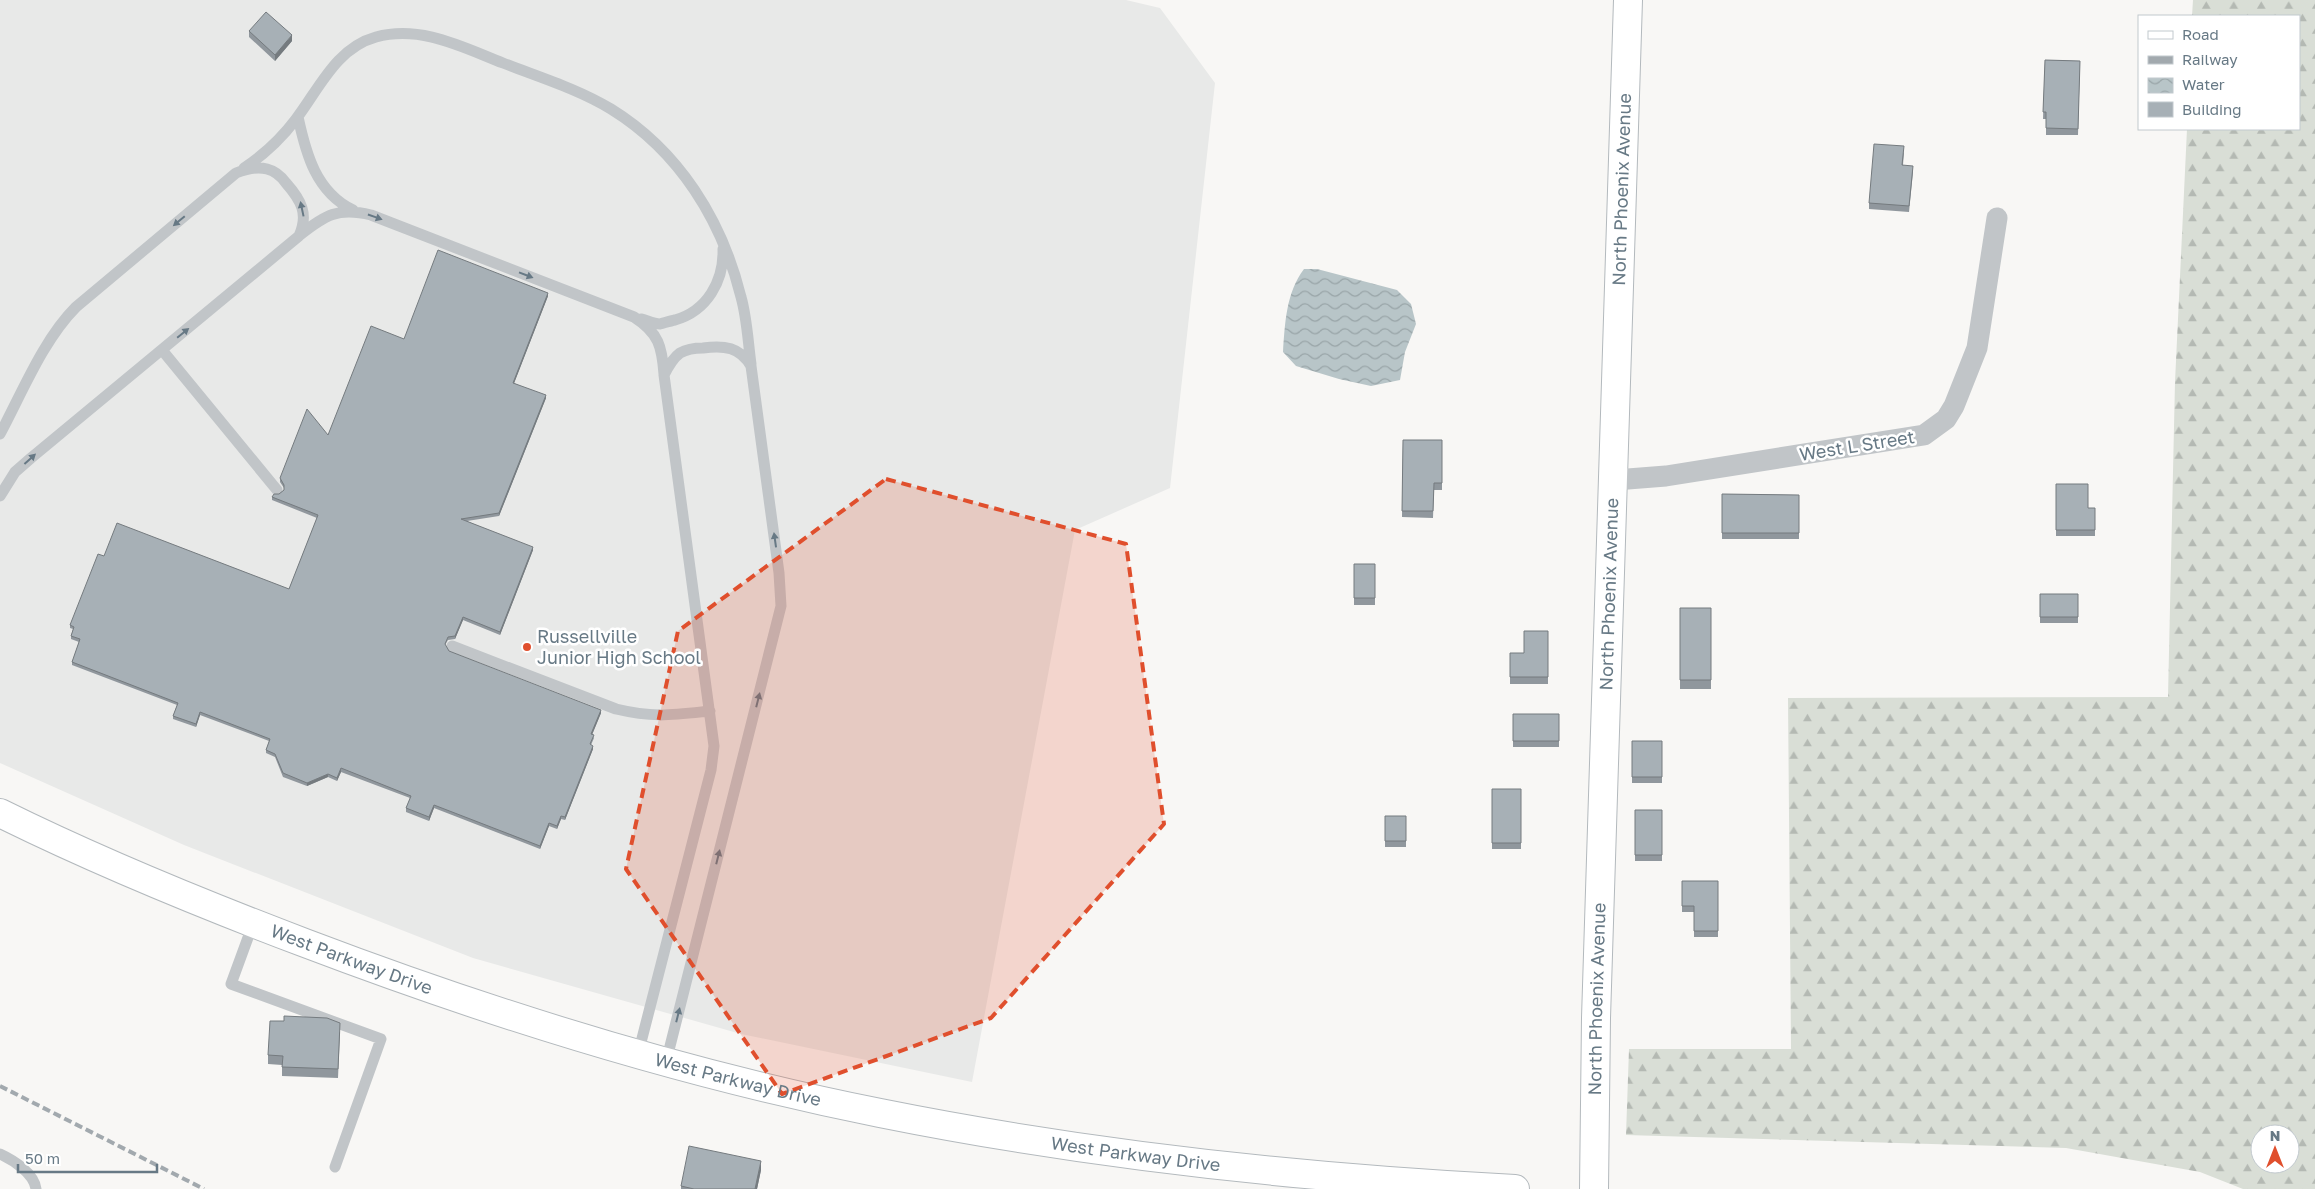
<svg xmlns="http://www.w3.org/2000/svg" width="2315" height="1189" viewBox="0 0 2315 1189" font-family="'Golos Text',sans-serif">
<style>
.built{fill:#e8e9e8}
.forest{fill:url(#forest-firs);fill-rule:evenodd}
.water{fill:url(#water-waves)}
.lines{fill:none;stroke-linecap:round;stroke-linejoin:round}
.secondary-casing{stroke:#b3b9bd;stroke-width:30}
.lane{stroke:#c1c5c8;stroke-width:11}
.street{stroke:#c1c5c8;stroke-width:21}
.secondary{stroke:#fff;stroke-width:28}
.rail{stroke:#a2a9ae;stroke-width:4;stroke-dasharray:8 4;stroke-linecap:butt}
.wall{fill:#90979d}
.shaded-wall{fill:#757b7f}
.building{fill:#a7b0b6;stroke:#757b7f}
.oneway{fill:#677985}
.marked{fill:#e04f2d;fill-opacity:0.2;stroke:#e04f2d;stroke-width:4;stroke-dasharray:10 6;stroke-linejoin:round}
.poi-dot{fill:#e04f2d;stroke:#fff;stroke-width:2}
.labels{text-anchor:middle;stroke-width:5;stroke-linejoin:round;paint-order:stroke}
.street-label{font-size:18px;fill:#677985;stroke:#fff}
.poi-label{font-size:18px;fill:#677985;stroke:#fff;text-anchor:start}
</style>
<defs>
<pattern id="forest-firs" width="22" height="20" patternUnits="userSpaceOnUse" patternTransform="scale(1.25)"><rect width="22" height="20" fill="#d9ded6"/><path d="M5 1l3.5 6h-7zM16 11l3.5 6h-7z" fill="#b4b9b3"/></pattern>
<pattern id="water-waves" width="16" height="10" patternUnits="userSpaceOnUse" patternTransform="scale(1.25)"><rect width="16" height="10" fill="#b8c5c8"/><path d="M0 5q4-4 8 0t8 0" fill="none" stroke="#99a5a8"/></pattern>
</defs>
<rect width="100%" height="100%" fill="#f8f7f5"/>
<path class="built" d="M0,0H1126L1160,8L1215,83L1170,488L1075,530L972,1082L741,1034L473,958L184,845L0,763Z"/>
<path class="forest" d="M2193,0H2315V1189H2243L2200,1172L2066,1148L1626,1135L1629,1049H1791L1788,698L2168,697L2175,382L2187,129H2299V16H2192ZM2260,1134H2290V1164H2260Z"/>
<path class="water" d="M1304,269H1317L1397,290L1411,304L1416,324L1405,352L1400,380L1371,386L1339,379L1296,366L1283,352C1285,323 1286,293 1304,269Z"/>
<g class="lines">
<g class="secondary-casing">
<g id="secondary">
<path id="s1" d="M0,813C99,862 202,904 305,943C492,1014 684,1074 880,1113C1089,1155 1302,1178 1515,1189"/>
<path id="s2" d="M1594,1189L1596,1018L1628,0"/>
</g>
</g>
<path class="lane" d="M298,117C306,154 316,192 353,210
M244,168C265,154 281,139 296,119C319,89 336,48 376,37C421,25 462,47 503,63C539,77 578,89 611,109C679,151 722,220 741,297C747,318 748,342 751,364
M300,235C325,215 338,207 371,215L634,317C659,333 662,347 664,374
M641,319C646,320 654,324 660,324C664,323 670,321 675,320C707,311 724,281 723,249
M162,350L277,490
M0,434C22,393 43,340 76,307L236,173C246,169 256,166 267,169C275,171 281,176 286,183C301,200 309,214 299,236L31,458L15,472L0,496
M452,646L616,709C654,718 672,715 710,711
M253,924L231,984L381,1039L335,1167
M638,1054L711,770L714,746L664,375C668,367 673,358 680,353C687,349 696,348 703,348C724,345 740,347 751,366L779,573L781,606L666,1062
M0,1154C13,1160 34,1173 36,1189"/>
<path class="street" d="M1615,480L1666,476L1924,435L1946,419L1954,406L1977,348L1997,218"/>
<use href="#secondary" class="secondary"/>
<path class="rail" d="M0,1086L204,1189"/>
</g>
<path class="wall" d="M249,31L292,41L275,61L249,37Z
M2045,60L2080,61L2078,135H2046V119H2043Z
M1904,152L1903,165L1913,172L1909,212L1869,209V203Z
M548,296L514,383L546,398L499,516L467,521L533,550L500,635L463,620L455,639L448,640L445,645L449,651L601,713L592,735L594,738L591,745L593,749L565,820L561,819L557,829L549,826L540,849L434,808L429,821L406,812V808L410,798L341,772L337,781L328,777L307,786L283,777L275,757L266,753V750L269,741L200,715L196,727L173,719V716L177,705L72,665V662L79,642L71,639V636L73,629L70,628V625L104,556L289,589L317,518L272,500V497L279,494L284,490V488L280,482V478L328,435L404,339Z
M1403,440H1442V490H1434L1433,518L1402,517Z
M2056,484L2088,508H2095V536H2056Z
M1722,494L1799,495V539H1722Z
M1354,564H1375V605H1354Z
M2040,594H2078V623H2040Z
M1680,608H1711V689H1680Z
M1548,631V684H1510V653H1524Z
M1513,714H1559V747H1513Z
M1632,741H1662V783H1632Z
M1492,789H1521V849H1492Z
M1635,810H1662V861H1635Z
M1385,816H1406V847H1385Z
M1682,881H1718V937H1694V912H1682Z
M340,1032L338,1078L282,1076V1065L268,1064V1055Z
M761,1170L757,1189H681V1186Z"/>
<path class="shaded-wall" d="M292,35V41L275,61V55Z
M548,293V296L513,386V383Z
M546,395V398L499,516V513Z
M533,547V550L500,635V632Z
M463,617V620L455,639V636Z
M601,710V713L591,737V734Z
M200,712V715L196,727V724Z
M593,746V749L565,820V817Z
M341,768V772L337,781V778Z
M328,774V777L307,786V783Z
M434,805V808L429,821V817Z
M561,816V819L557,829V826Z
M549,823V826L540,849V846Z
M761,1161V1170L757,1189H755Z"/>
<path class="building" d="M266,12L292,35L275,55L249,31Z
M2045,60L2080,61L2078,129L2046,128V112H2043Z
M1874,144L1904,146L1902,165L1913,166L1909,206L1869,203Z
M438,250L548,293L513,383L546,395L499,513L461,519L533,547L500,632L463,617L455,636L448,637L445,644L449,651L601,710L591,734L594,735L590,744L593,746L565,817L561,816L557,826L549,823L540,846L434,805L429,817L406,808L411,796L341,768L337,778L328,774L307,783L283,773L275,754L266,750L270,739L200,712L196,724L173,716L178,703L72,662L80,639L71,636L74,627L70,625L98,554L104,556L117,523L289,589L318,515L272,497L274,494H279L284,490V485L280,478L307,409L328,435L371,326L404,339Z
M1403,440H1442V483H1434L1433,511H1402Z
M2056,484H2088V508H2095V530H2056Z
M1722,494L1799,495V533H1722Z
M1354,564H1375V598H1354Z
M2040,594H2078V617H2040Z
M1680,608H1711V680H1680Z
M1524,631H1548V677H1510V653H1524Z
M1513,714H1559V741H1513Z
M1632,741H1662V777H1632Z
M1492,789H1521V843H1492Z
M1635,810H1662V855H1635Z
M1385,816H1406V841H1385Z
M1682,881H1718V931H1694V906H1682Z
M284,1016L327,1018L340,1023L338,1069L282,1067L283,1056L268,1055L270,1021H284Z
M689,1146L761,1161L755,1189H694L681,1186Z"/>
<defs><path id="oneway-solid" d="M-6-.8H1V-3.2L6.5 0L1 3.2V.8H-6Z" transform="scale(1.25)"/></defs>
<g class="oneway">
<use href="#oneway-solid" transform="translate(302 209) rotate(-102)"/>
<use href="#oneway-solid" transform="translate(375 217) rotate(19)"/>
<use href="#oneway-solid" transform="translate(179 221) rotate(140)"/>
<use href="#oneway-solid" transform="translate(526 275) rotate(21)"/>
<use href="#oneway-solid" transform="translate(183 333) rotate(-39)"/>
<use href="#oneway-solid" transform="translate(30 459) rotate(-42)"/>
<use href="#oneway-solid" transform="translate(775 540) rotate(-98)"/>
<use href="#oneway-solid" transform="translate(758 700) rotate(-76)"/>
<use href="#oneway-solid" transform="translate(718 857) rotate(-76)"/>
<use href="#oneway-solid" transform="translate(678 1015) rotate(-76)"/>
</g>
<path class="marked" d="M886,479L1126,544L1164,824L991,1018L782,1094L626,869L678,631Z"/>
<circle class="poi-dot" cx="527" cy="647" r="5"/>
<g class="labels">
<g class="street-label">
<text dy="6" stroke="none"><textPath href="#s2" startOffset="1000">North Phoenix Avenue</textPath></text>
<text transform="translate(1857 446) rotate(-9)" y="6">West L Street</text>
<text dy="6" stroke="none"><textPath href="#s2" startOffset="595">North Phoenix Avenue</textPath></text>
<text dy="6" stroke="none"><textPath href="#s1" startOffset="381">West Parkway Drive</textPath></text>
<text dy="6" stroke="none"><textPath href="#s2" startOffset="190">North Phoenix Avenue</textPath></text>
<text dy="6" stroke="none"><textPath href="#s1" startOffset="786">West Parkway Drive</textPath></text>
<text dy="6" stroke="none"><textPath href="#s1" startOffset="1191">West Parkway Drive</textPath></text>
</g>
<g class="poi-label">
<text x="537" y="643">Russellville<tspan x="537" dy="21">Junior High School</tspan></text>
</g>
</g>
<rect x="2138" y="15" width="162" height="115" fill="#ffffff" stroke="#c2c9ce"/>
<rect x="2148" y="31" width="25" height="8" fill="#ffffff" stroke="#c2c9ce"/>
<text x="2182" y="40" font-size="15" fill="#677985">Road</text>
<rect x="2148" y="56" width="25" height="8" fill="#a2a9ae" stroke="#c2c9ce"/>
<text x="2182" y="65" font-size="15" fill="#677985">Railway</text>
<rect x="2148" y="78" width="25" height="15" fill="url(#water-waves)" stroke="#c2c9ce"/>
<text x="2182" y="90" font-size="15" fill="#677985">Water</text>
<rect x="2148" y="102" width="25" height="15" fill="#a7b0b6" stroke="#c2c9ce"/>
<text x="2182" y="115" font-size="15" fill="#677985">Building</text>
<g transform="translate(2275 1149)"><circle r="24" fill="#ffffff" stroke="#c2c9ce"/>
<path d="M0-4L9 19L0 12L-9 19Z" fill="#e04f2d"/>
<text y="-8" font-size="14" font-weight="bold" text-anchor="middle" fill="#677985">N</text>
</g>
<path d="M18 1164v8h139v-8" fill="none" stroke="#677985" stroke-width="2.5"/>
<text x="25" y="1164" font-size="15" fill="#677985" stroke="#ffffff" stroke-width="4" paint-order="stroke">50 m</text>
</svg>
